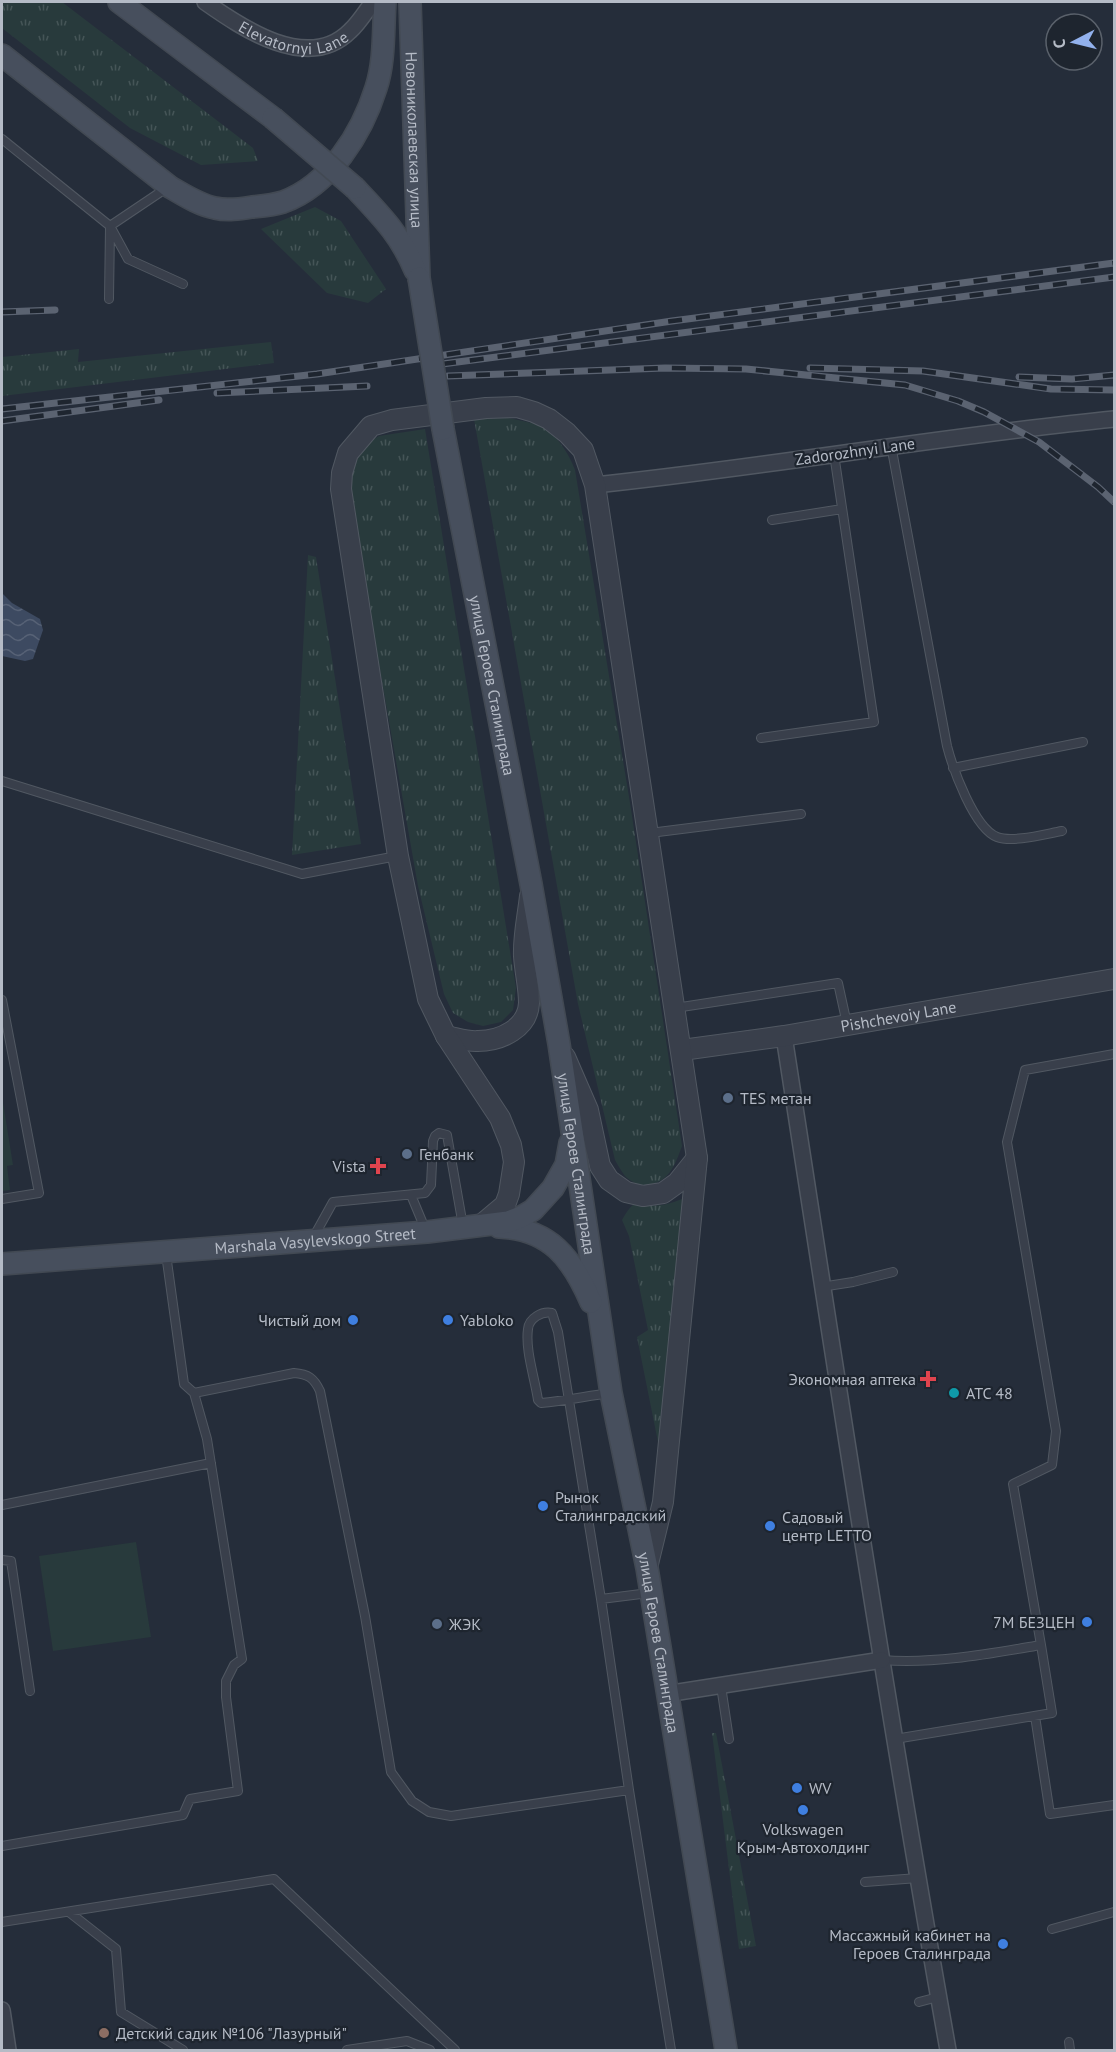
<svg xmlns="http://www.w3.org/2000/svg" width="1116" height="2052" viewBox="0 0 1116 2052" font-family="'PT Sans',sans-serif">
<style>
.grass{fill:url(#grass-tufts)}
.park{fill:#283a3c}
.water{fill:url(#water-waves)}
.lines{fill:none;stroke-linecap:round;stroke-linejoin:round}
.service-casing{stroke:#515862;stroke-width:10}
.minor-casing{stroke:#515862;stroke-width:18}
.tertiary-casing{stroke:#515862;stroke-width:22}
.secondary-casing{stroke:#424953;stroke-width:24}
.service{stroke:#393f4b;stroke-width:8}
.minor{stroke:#393f4b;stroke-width:15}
.tertiary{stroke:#393f4b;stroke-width:20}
.secondary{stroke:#474f5d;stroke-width:21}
.rail-casing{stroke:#5b6371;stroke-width:7}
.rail{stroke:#1e252f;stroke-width:4.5;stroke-dasharray:14;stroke-linecap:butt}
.secondary-bridge-casing{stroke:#424953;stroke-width:24;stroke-linecap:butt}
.secondary-bridge{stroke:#474f5d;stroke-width:21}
.service-dot{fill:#5c6f8a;stroke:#1e252f;stroke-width:2}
.health-dot{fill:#e0444e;stroke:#1e252f;stroke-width:2}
.shop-dot{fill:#3f7fe0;stroke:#1e252f;stroke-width:2}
.culture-dot{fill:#0f9aa8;stroke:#1e252f;stroke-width:2}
.education-dot{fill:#8d6e63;stroke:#1e252f;stroke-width:2}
.labels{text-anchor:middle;stroke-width:4.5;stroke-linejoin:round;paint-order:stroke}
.street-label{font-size:16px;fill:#b5bbc6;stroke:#1e252f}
.poi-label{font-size:16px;fill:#b5bbc6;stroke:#1e252f;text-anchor:start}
</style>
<defs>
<pattern id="grass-tufts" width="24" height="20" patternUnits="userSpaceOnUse" patternTransform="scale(1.5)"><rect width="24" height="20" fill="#283a3c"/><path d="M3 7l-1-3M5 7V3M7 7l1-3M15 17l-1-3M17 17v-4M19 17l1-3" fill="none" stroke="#455557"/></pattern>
<pattern id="water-waves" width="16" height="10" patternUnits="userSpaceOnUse" patternTransform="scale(1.5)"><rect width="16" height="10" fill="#3d4a61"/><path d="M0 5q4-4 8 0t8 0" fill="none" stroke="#576276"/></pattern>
</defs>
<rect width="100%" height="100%" fill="#252d3a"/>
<path class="grass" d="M2,2H62L253,148L258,161L201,165L130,128L2,28Z
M315,207L341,221L386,289L368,303L327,293L261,229Z
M271,342L274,363L2,396V357L79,349L78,362Z
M508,418C518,420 530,422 540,426C557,434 569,454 575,470L630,803L682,1146C675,1165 669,1183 646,1185C639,1186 630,1181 625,1176C621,1171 618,1165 615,1160L578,1004L474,419Z
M425,429L516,988L513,1010L501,1022L483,1026L468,1022L453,1013L444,994L418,886L347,482L364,445L379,436Z
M308,555L316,557L361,844L292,855Z
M686,1198L659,1447L637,1337L648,1330L629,1236L622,1220C638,1192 638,1208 662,1205C670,1204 678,1200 686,1198Z
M712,1733H716L756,1946L739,1949Z"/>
<path class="park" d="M2,1096L13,1165L7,1166L10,1190L2,1191Z
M136,1542L151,1637L53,1651L39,1556Z"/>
<path class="water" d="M2,593L12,603L40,619L43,630L33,659L25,661L2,656Z"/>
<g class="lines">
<g class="service-casing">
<path id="service" d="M2,139L110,226L168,187
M110,226L128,259L183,284
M109,299L110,227
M891,445L947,746C953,769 974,828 997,837C1013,843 1045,834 1062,831
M772,520L842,509
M761,738L874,722L834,454
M953,768L1083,742
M2,781L302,874L397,856
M650,833L801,814
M2,1000L39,1193L2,1199
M675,1008L838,983L847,1024
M411,1195L426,1231
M313,1238L333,1202L425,1193L431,1185L433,1141L435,1136L439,1133L447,1135L463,1226
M821,1287L853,1282L893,1272
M194,1393L294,1373C308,1374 314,1378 320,1391L365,1616L391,1772L412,1801L429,1812L451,1816L629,1790
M610,1393C587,1396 564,1401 541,1403L538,1400C535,1379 525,1350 528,1329C529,1318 542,1311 552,1313L558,1332L601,1599L629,1790L671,2050
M2,1505L211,1463
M2,1560L11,1561L30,1691
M601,1599L649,1593
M882,1660C936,1664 988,1654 1041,1645L1013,1484L1052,1465L1056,1431L1007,1142L1025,1070L1114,1054
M721,1686L729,1739
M1035,1716L1050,1814L1114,1805
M895,1739L1052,1713L1041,1645
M2,1846L183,1815L190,1799L238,1791L226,1697V1681L234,1665L242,1659L207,1439L194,1393L184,1384L166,1254
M865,1882L918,1878
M69,1912L116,1949L121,2012L183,2050
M2,1922L274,1879L455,2050
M1052,1929L1114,1912
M919,2002L938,1997
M1069,2042L1070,2050
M347,2050L407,2041L430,2050"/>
</g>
<g class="minor-casing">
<g id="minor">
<path id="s1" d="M205,2C242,28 308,73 350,31C359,23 366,11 373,2"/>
<path d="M595,485C769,467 941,436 1114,419"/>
<path d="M784,1036C836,1374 888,1713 948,2050"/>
<path d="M666,1694L882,1660"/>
<path d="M2,2010L8,2050"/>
</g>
</g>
<g class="tertiary-casing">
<g id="tertiary">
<path d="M446,1036C457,1038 468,1042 478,1041C501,1041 528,1028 529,1003C529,987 525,972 524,956C523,937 528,915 530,896"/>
<path id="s2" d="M682,1050L784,1036L1114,979"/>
<path d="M565,1057L588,1110L600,1166L609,1180L626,1192L643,1196L663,1193L677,1183L697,1158"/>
<path d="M480,1226L505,1205L509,1194L514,1162L511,1145L500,1118L446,1036L428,999L398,856L341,489L342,473L348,453L371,426L392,420L486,408L517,407L534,412L549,419L567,433L583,450L595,485L697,1158L663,1502L647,1568"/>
</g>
</g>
<g class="secondary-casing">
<g id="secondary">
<path d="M119,2L273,118"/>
<path id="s3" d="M410,2L419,278"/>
<path d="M2,55L170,187C184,195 199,205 215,208C227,211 240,209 252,207C262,206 274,205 283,202C330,185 362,133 376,88C385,61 383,29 385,2"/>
<path d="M355,188C381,216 400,234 415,270"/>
<path id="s4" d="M443,429L531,884L559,1044L611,1393L647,1568L726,2050"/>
<path d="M499,1227C550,1229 572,1258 591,1302"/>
<path id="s5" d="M2,1264L427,1232L508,1222L521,1217L533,1210L553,1188L566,1165L570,1143"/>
</g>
</g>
<use href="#service" class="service"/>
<use href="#minor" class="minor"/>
<use href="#tertiary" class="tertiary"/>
<use href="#secondary" class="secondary"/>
<g class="rail-casing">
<path id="rail" d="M2,312L55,310
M442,364L1114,277
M810,368L923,371L1051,389L1114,390
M448,376L665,368L746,369L905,385L958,401L984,412L1039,442L1098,487L1114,502
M1019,377L1072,379L1114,375
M217,393L367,386
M2,409L317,374L672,321L1114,263
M2,421L159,400"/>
</g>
<use href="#rail" class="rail"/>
<g class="secondary-bridge-casing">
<path id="secondary-bridge" d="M273,118L355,188
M419,278L443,429"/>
</g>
<use href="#secondary-bridge" class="secondary-bridge"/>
</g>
<g class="service-dot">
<circle cx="728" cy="1098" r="6"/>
<circle cx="407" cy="1154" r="6"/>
<circle cx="437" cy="1624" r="6"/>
</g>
<g class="health-dot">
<path d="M375 1157h6v6h6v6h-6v6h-6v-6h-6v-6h6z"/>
<path d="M925 1370h6v6h6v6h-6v6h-6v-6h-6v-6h6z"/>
</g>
<g class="shop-dot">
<circle cx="353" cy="1320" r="6"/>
<circle cx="448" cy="1320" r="6"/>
<circle cx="543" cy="1506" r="6"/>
<circle cx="770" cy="1526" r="6"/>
<circle cx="1087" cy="1622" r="6"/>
<circle cx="797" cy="1788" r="6"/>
<circle cx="803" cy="1810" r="6"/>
<circle cx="1003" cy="1944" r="6"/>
</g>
<circle class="culture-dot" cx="954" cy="1393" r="6"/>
<circle class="education-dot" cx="104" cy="2033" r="6"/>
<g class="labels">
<g class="street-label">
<text dy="6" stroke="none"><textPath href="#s1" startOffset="99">Elevatornyi Lane</textPath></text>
<text dy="6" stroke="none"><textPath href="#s3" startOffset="138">Новониколаевская улица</textPath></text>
<text transform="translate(855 451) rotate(-8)" y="6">Zadorozhnyi Lane</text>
<text dy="6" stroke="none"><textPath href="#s4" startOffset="261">улица Героев Сталинграда</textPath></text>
<text dy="6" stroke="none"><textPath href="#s2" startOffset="219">Pishchevoiy Lane</textPath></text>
<text dy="6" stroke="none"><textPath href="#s4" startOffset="747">улица Героев Сталинграда</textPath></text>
<text dy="6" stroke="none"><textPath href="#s5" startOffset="314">Marshala Vasylevskogo Street</textPath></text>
<text dy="6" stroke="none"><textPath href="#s4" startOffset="1233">улица Героев Сталинграда</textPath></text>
</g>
<g class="poi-label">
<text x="740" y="1104">TES метан</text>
<text x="419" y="1160">Генбанк</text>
<text x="366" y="1172" text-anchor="end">Vista</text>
<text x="341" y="1326" text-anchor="end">Чистый дом</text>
<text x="460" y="1326">Yabloko</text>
<text x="916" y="1385" text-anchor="end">Экономная аптека</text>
<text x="966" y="1399">АТС 48</text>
<text x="555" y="1503">Рынок<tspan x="555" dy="18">Сталинградский</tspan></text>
<text x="782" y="1523">Садовый<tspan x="782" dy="18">центр LETTO</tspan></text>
<text x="1075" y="1628" text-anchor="end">7М БЕЗЦЕН</text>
<text x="449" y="1630">ЖЭК</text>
<text x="809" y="1794">WV</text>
<text x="803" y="1835" text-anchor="middle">Volkswagen<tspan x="803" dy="18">Крым-Автохолдинг</tspan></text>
<text x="991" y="1941" text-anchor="end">Массажный кабинет на<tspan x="991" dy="18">Героев Сталинграда</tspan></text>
<text x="116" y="2039">Детский садик №106 "Лазурный"</text>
</g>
</g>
<rect width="1116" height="2052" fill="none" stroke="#b5bbc6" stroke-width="6"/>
<g transform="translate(1074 42) rotate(263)"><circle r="28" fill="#1e252f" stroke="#5a616b" stroke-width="1.5"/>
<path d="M0-4.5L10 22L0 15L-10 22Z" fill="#92b1ed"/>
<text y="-9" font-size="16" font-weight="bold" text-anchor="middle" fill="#b5bbc6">С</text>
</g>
</svg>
